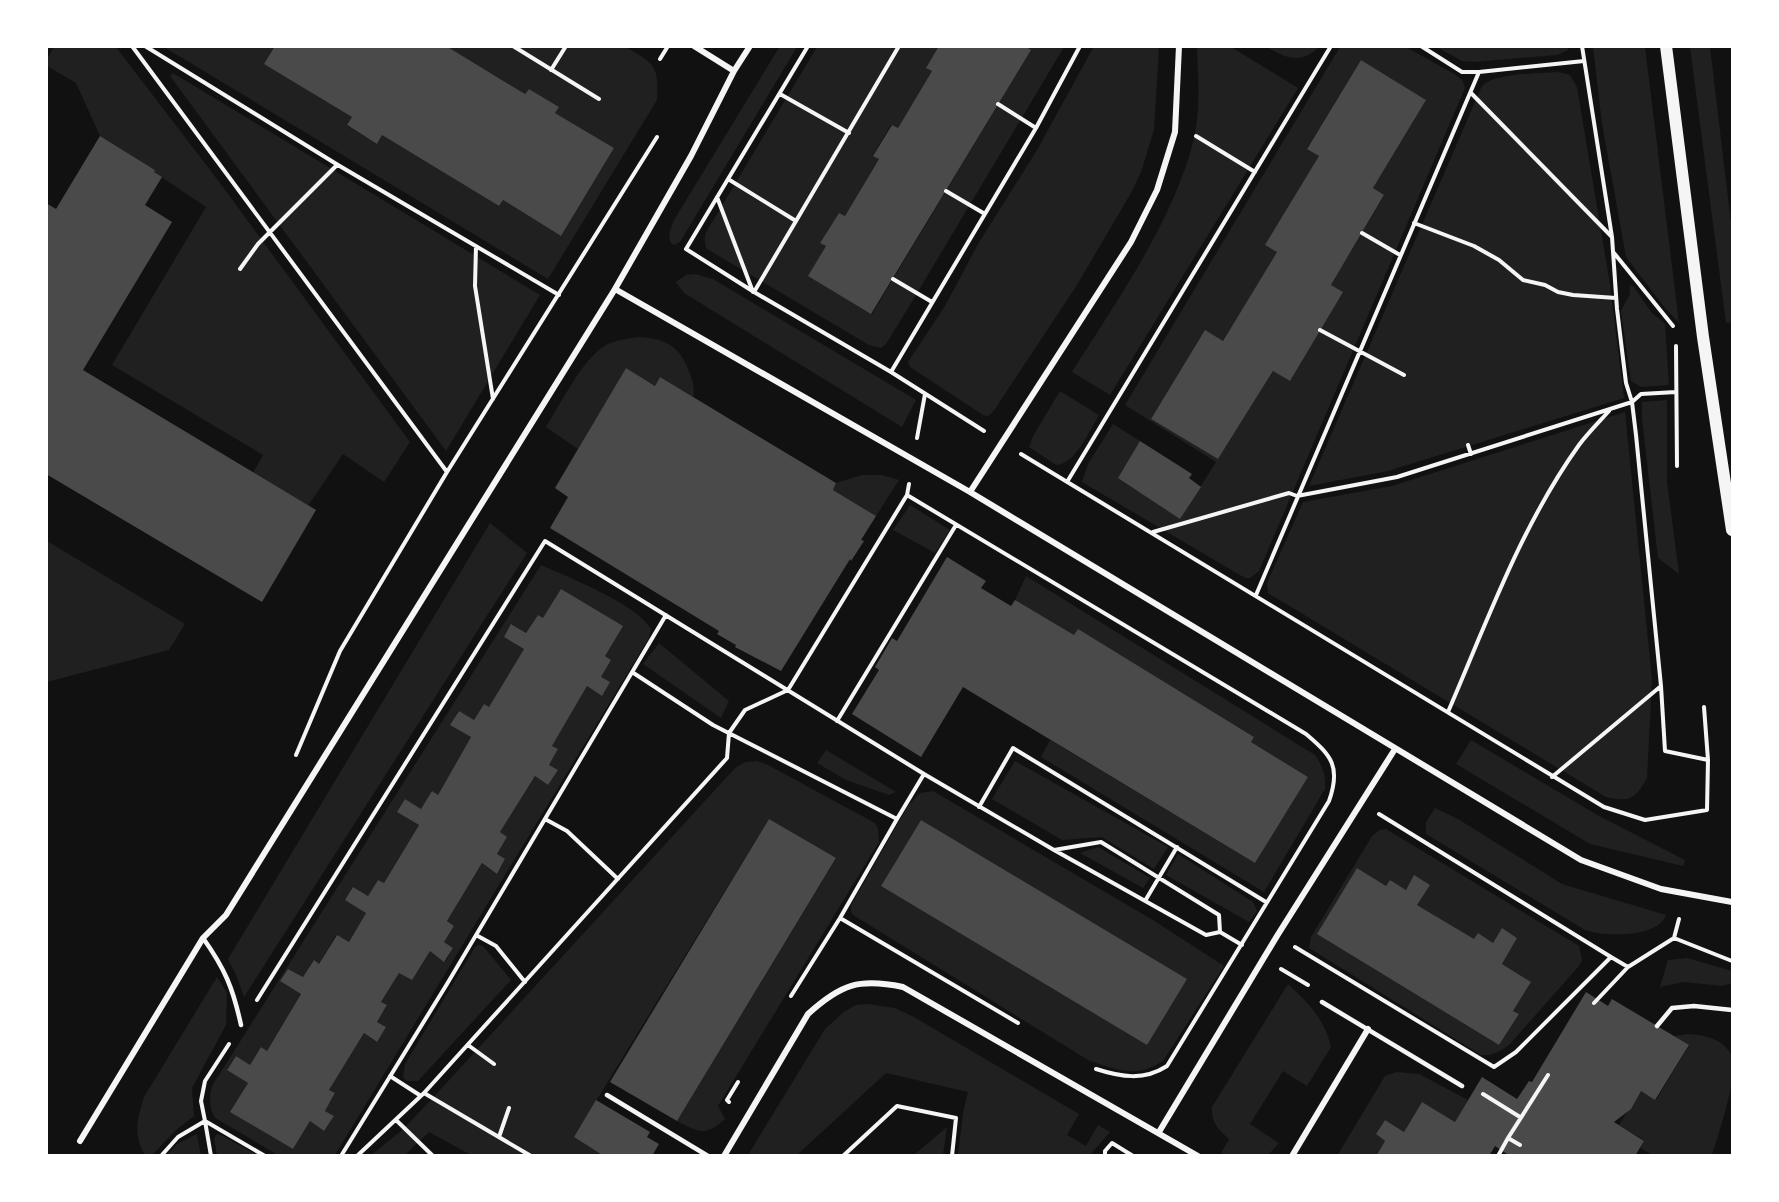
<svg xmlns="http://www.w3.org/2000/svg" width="1779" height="1202" viewBox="0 0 1779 1202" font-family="'Asap Condensed',sans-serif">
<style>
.green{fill:#202020;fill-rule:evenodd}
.building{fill:#4a4a4a}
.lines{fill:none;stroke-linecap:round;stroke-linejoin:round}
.path{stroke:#f5f5f5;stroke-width:4}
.service{stroke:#f5f5f5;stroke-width:4.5}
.minor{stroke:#f5f5f5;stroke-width:6}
.secondary{stroke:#f5f5f5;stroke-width:12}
</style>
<rect width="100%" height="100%" fill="#111"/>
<path class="green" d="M780,46L797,47L680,242L674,245L671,243C667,236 671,227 674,220Z
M1094,46L1159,47L1154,130L1141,172L1131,193L1077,285L993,412L988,416L983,415L910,367L908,362L945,306L978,244L1037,150Z
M54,47H116L220,183L410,442L384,482L343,454L308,506L253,473L263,455L112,365L206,207L154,172L155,170L100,136L76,83L47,66L46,61Z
M164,47H275L265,64L352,117L347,126L377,144L382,135L499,206L503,200L561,236L614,148L555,113L559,107L529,89L525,94L446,47H626C654,64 659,64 657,100L548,279Z
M817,47H939L926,68L932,71L898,128L891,125L873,155L879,159L845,216L839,213L820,243L826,246L809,276L872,314L1031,50L1025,47H1064L910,305L886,344L881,348L869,345L707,249C701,237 708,229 714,219Z
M1197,47H1231L1298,88L1110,395L1072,372C1115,303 1173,222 1193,142C1201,112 1198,77 1197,47Z
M1267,47L1319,46V47C1301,64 1287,59 1267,47Z
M1340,47H1406L1456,75L1463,81L1465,88L1259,571L1250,578H1245L1082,482L1088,464L1113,424L1140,441L1180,519L1216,462L1125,405ZM1361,60L1426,100L1373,188L1384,196L1331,285L1342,292L1290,381L1273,371L1218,459L1151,419L1205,331L1223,341L1277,252L1319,156L1307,148Z
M1437,47H1569L1568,50L1557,55L1473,62L1462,61Z
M1593,47H1645L1679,323L1665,308L1626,257L1602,124Z
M1690,47H1710L1732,232V322L1726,323Z
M1558,72L1570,75L1577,87L1609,278L1624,398L1388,471L1309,486L1481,88C1492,72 1538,74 1558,72Z
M173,73L540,295L446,451L170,76Z
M695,274L713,279L916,400L902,427L684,293L676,282L686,275Z
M1630,285L1634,287L1651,312L1665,324L1669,385L1641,387L1631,381L1621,311L1630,294Z
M638,337C666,338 681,347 690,374C693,382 695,389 693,397L660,377L655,386L626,368L578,449L546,427C561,403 583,358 606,345C616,340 627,339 638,337Z
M1060,391L1099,415C1090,430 1075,465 1056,465L1029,447L1033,436Z
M1667,400V482L1679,574L1658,558L1642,419V402Z
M1625,412L1652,680L1647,778C1635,800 1629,802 1606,797L1268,593L1267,583L1303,502L1392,486Z
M862,475H882L899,480L876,516L833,490L836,483Z
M910,505L950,530L935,553L893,530Z
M490,523L527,553L244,997L237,977L228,959Z
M47,541L185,624L169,650L47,682Z
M541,565C568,577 637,604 651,629L649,638L335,1155H278L215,1118C209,1107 209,1098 212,1086ZM538,615L611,660L601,677L602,696L587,686L552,746L558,749L549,765L557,771L548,785L535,776L500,832L507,837L497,854L505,860L497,874L482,863L447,921L454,926L444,942L453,948L445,962L430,951L399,973L381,1002L387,1006L377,1022L386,1027L376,1042L364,1033L329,1090L335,1094L325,1111L334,1116L324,1131L310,1121L293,1149L231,1112L248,1083L227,1069L236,1056L250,1065L261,1047L267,1051L301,994L280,981L288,969L303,977L313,961L319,964L336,935L349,942L366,913L353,887L368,896L378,880L384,883L419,825L398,812L405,799L421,809L438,795L471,737L451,725L458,711L474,720L484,704L489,707L524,649L504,637L512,624L526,633Z
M1026,576L1315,755C1323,767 1326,775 1325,789L1264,892L1041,757L1050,740L1255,863L1308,777L1251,742L1254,737L1078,630L1074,635L1015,600Z
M659,643L729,701L721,718L643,664Z
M1471,740L1599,816L1685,860L1683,866L1590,844L1456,764Z
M826,750L896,792L889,795L846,780L817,763Z
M757,761L768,765L875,823L878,829L879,842L718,1106L725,1119C706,1136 699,1133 677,1121L836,859L769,819L574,1137L604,1155H471L429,1132L405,1155L370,1156L401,1131L429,1102L736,767L746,762Z
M1015,761L1168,847L1154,869L1102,837L1062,840L992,799Z
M933,791L1153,920L1224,966L1163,1061C1135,1079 1117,1070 1088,1060L853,915L851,911V905L908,806L920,793ZM921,820L1186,979L1058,992L881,886Z
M1435,808L1458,819L1562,884L1666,915C1658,938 1604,937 1585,930L1426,834V822Z
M1386,829L1579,946L1582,960L1579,966L1509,1045C1499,1052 1493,1056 1481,1055L1309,948L1311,937L1372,836L1380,830ZM1357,868L1386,886L1390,880L1406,890L1414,876L1429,885L1417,905L1474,939L1478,934L1493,943L1502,928L1517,938L1502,964L1531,982L1513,1011L1519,1014L1499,1045L1318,934Z
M1098,847L1150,878L1143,888L1080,853Z
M1178,854L1253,902L1257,911L1249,922L1166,875Z
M478,945L483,946L511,980L418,1081H407L403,1077L405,1064L475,947Z
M1687,958L1732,971V983L1722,986L1684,982L1660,987L1668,960Z
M217,977L227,993L226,1025L192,1088L194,1116L176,1130L152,1155H145C133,1136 137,1118 144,1097Z
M1288,984C1308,1003 1325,1019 1331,1047L1307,1086L1283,1071L1250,1124L1279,1143L1269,1154L1226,1155L1221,1153L1229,1139C1218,1130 1211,1122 1212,1107Z
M868,1004L895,1008L914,1017L1079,1114L1067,1135L1086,1146L1098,1125L1110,1132L1090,1155H958L963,1113L968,1092L886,1073L797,1155H748L825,1029L845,1011L856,1005Z
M1688,1034C1703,1035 1720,1038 1729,1051C1742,1068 1718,1135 1712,1155H1653L1640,1148L1644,1140L1619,1125L1640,1090L1656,1100L1689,1046L1674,1036Z
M1397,1072L1419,1074L1468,1100L1455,1122L1422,1102L1404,1132L1385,1120L1376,1134L1385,1141L1376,1155L1337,1156L1385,1076Z
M947,1127L943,1155H914Z
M197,1134L201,1155H167L177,1144Z
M217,1134L223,1136L257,1155H217L214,1138Z"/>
<path class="building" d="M275,46H446L525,94L529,89L559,107L555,113L614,148L561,236L503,200L499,206L382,135L377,144L347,125L352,117L264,64Z
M939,46H1025L1031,50L871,314L808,276L826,246L820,243L839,213L845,216L879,159L873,156L892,125L898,128L932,71L926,68Z
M1361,60L1426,100L1373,188L1384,195L1331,285L1343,292L1290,381L1273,371L1218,459L1151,419L1205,330L1223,341L1277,252L1265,245L1319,156L1307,149Z
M100,136L155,170L154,172L162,177L145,205L172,222L83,370L316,510L262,602L46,474V203L56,209Z
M626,368L655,386L660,377L836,483L833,490L876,516L861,540L864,541L851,561L850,559L781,671L735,647L736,645L717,634L719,631L550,528L568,497L555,488Z
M1140,441L1192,474L1189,478L1201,487L1180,519L1118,478Z
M947,557L986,581L981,588L1011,606L1015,600L1074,635L1078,629L1254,737L1251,742L1308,777L1255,863L963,687L921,757L852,714L879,670L875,667L892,638L897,641Z
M561,589L623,626L605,656L611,660L601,677L610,682L602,696L587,686L552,746L558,749L549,765L558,770L548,785L535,776L500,832L507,837L497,854L505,859L497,874L482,863L447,921L454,926L444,942L453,948L444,962L430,951L412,980L399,973L381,1002L387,1005L377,1022L386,1027L377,1042L364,1033L329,1090L335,1093L325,1111L334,1116L324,1131L310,1121L293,1149L230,1112L248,1083L227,1070L236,1056L250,1065L261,1047L267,1051L301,994L280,981L288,969L303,977L314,960L319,964L337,935L349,942L366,913L345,900L353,887L368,896L378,880L384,883L419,825L397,812L405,799L421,809L432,791L438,795L471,737L450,725L459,711L474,720L484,704L489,707L524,649L504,637L511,624L526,633L538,615L543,618Z
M769,819L836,858L677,1121L610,1082Z
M921,820L1187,979L1147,1045L881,886Z
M1357,868L1386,886L1390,880L1406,890L1414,875L1430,885L1417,905L1474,939L1478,933L1493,943L1502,928L1517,938L1502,964L1531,982L1513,1011L1519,1014L1499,1045L1317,934Z
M1586,992L1608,1006L1612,999L1689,1045L1655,1100L1641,1091L1631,1109L1614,1122L1644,1141L1635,1156H1510L1495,1146L1489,1156H1376L1385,1141L1376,1134L1385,1120L1404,1132L1422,1102L1455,1122L1482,1077L1517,1099L1529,1081L1532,1082Z
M596,1100L650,1132L647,1137L659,1144L652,1156H604L574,1137Z"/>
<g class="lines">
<path class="path" d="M132,46L447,472
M145,46L338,165L559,295
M513,46L599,99
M1421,46L1462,72H1479L1584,61
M660,59L668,46
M551,70L566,46
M1471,93L1611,236
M780,94L849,133
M998,104L1036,128
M1196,136L1255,172
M728,179L796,221L754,292L891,372L984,431
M946,191L985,214
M717,197L753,292
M796,221L899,46
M1414,223L1474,246L1499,260L1523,280L1545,285L1558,292L1573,295L1616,298
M1362,233L1400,255
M476,246L475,286L493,399
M1614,253L1673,326
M240,269L258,244L337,165
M893,279L932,302
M754,292L686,249L808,46
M1320,330L1404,375
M1676,346L1677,466
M891,372L1036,128L1080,46
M917,438L925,394
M1468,445L1471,454
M1021,454L1604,807L1645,820L1707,810L1708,760L1665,751L1661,686L1636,435L1632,402L1626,383L1617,309L1612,237L1582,46
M1067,482L1331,46
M909,484L907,495L1306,734C1332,756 1341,767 1329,801L1167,1066C1144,1081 1121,1077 1096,1069
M1153,532L1289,493L1297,496L1397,477L1632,402L1641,394L1676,392
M1256,595L1479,72
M632,672L713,725L897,819L924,774L1054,850L1206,935L1220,932L1242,945
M1704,707L1708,760
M1448,712C1487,622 1521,526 1579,445C1588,433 1599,422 1609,411
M837,721L956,525
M296,755L340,651L447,472L657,137
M1552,777L1661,686
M979,807L1013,748L1266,902
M1379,814L1611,957
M545,819L567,831L618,879
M1054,850L1101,842L1219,915L1220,932
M1145,901L1177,847
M840,918L1018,1023
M476,935L496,946L525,982
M1674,938L1732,961
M1295,947L1494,1067L1516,1052L1611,957L1628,967
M1281,969L1308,985
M791,996L840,918L897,819
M257,1000L545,541L924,774
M1594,1003L1628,967L1674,938L1679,919
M468,1045L494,1064
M390,1076L421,1096
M424,1093L531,1156
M1483,1094L1520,1117
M729,1102L727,1100L738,1082
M396,1120L433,1156
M499,1137L509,1108
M1520,1145L1508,1138L1548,1075
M161,1156L178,1137L205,1121L201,1101L205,1081L229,1044
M211,1156L205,1121L265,1156
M341,1156L447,984L666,615
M357,1156L424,1093L727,758L729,733L745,710L788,690L907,495
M843,1156L897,1106L956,1118L952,1156
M1105,1156V1151L1112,1143L1133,1156
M1498,1156L1508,1138"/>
<path class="service" d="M203,938C225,969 233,988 241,1025
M1322,1002L1462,1086
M1657,1026L1672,1008L1694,1006L1732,1010
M607,1095L708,1156"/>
<path class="minor" d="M694,46L734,71
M615,289L970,492L1581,860L1661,889L1732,902
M970,492L1131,242L1157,190L1175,132L1179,46
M1159,1132L1277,936L1395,749
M80,1141L203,938L226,915L615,289L691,156L734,71L750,46
M724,1156L808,1014C841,984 859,978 903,987L1198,1156
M1292,1156L1368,1029"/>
<path class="secondary" d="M1666,46L1703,337L1732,530"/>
</g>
<rect width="1779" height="1202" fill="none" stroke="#ffffff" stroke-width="96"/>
</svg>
